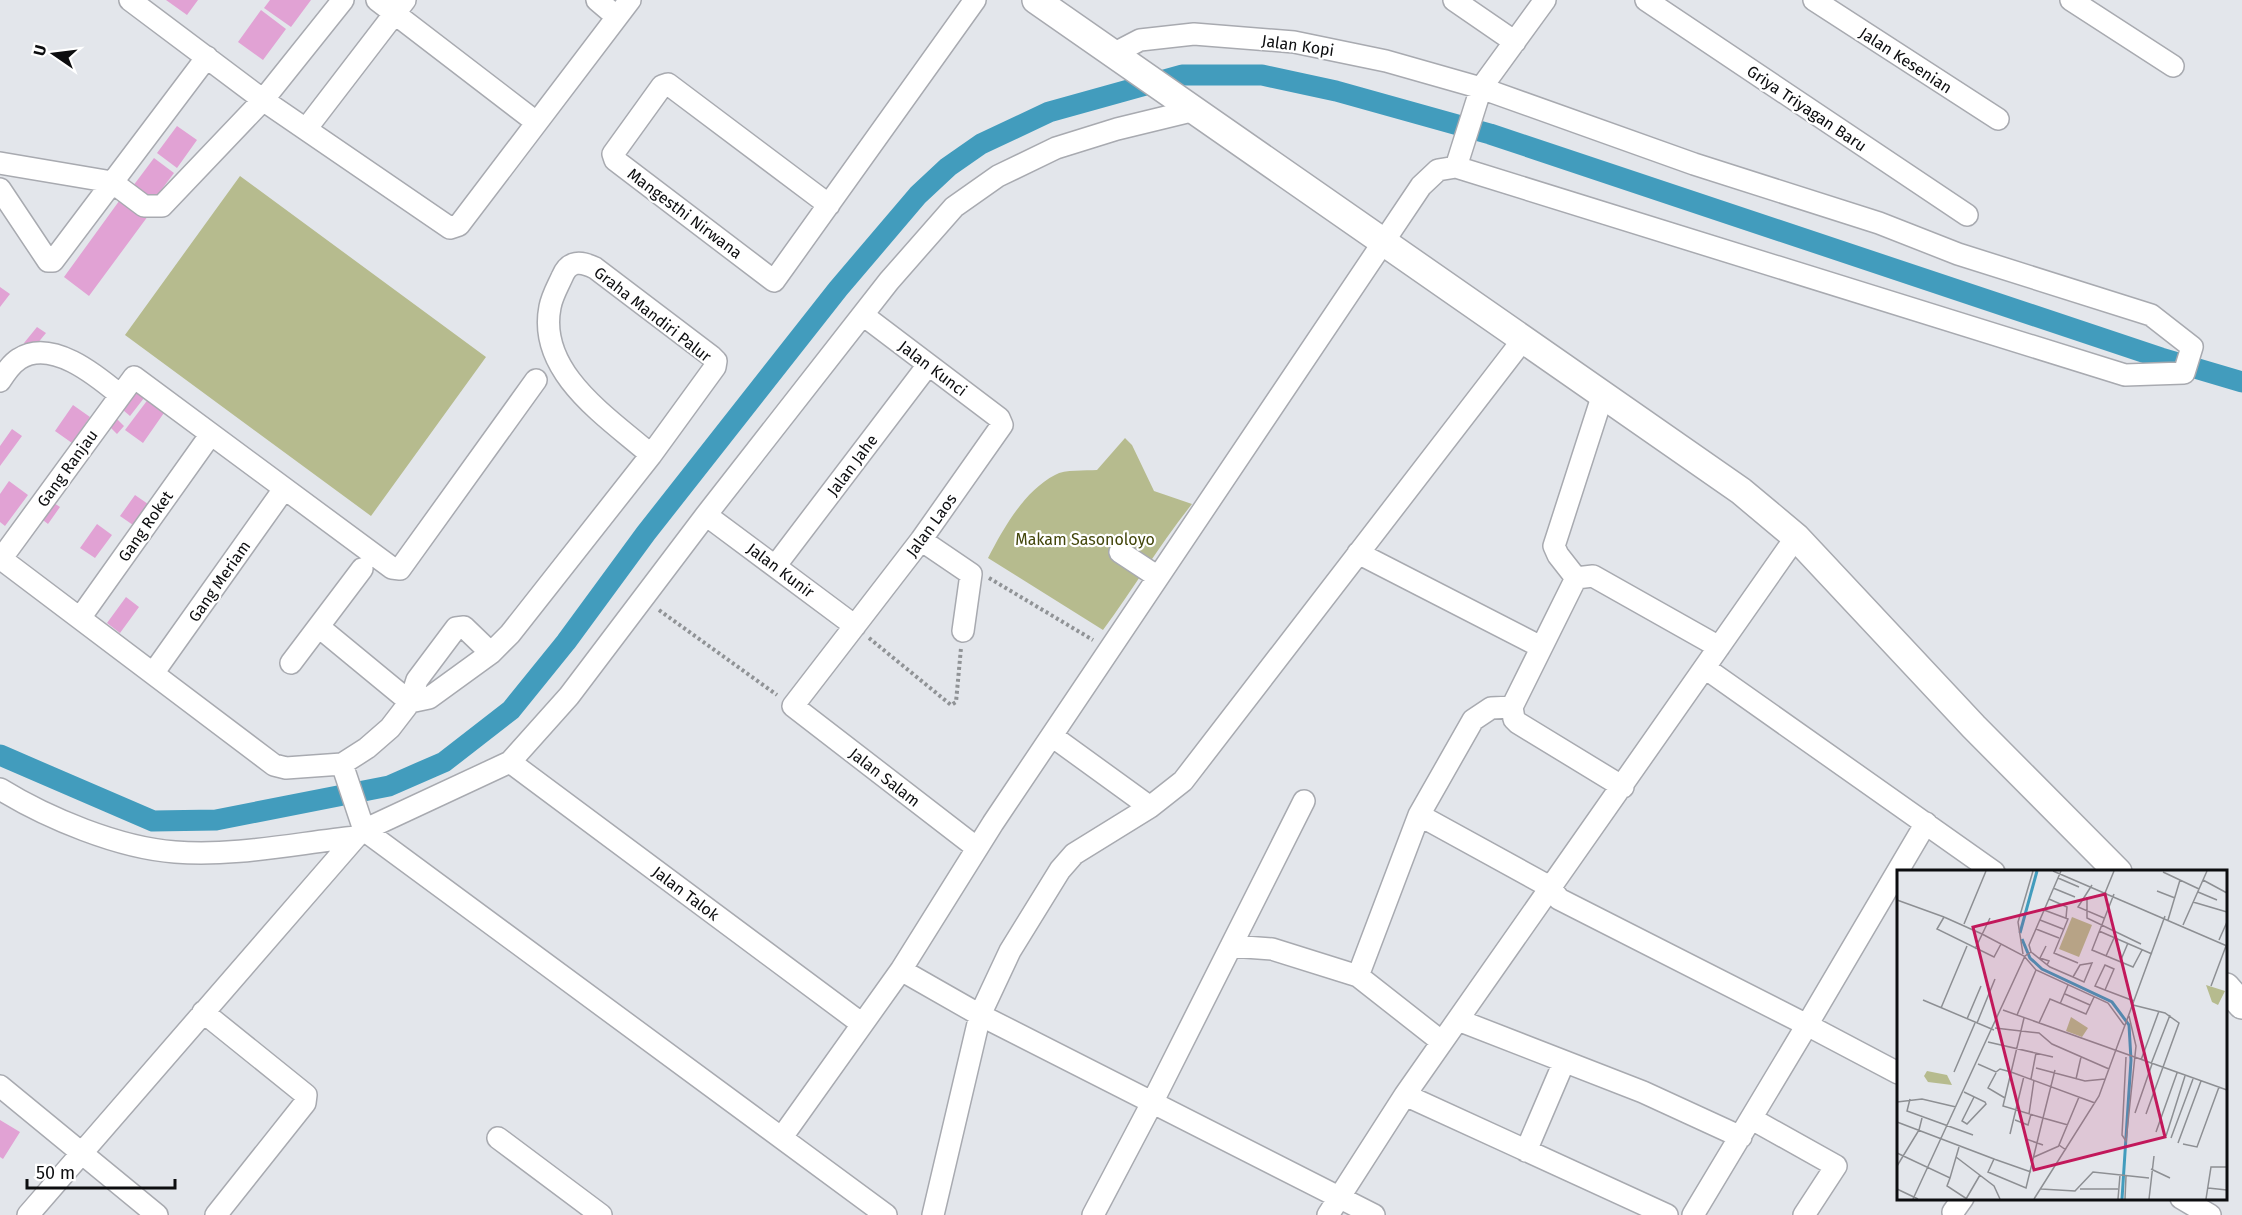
<svg xmlns="http://www.w3.org/2000/svg" width="2242" height="1215" viewBox="0 0 2242 1215" font-family="'Fira Sans',sans-serif">
<style>
.green{fill:#b6bb8e}
.lines{fill:none;stroke-linecap:round;stroke-linejoin:round}
.canal{stroke:#429cbd;stroke-width:21}
.building{fill:#e1a2d4}
.minor-casing{stroke:#a8aab0;stroke-width:24}
.major-casing{stroke:#a8aab0;stroke-width:30}
.path{stroke:#909396;stroke-width:4;stroke-dasharray:3 3;stroke-linecap:butt}
.minor{stroke:#fff;stroke-width:21}
.major{stroke:#fff;stroke-width:27}
.labels{text-anchor:middle;stroke-width:4.5;stroke-linejoin:round;paint-order:stroke}
.street-label{font-size:16px;fill:#0c0d0f;stroke:#fff}
.park-label{font-size:16px;fill:#42450a;stroke:#fff}
.inset-river{fill:none;stroke:#429cbd;stroke-width:3}
.inset-road{fill:none;stroke:#8d8f93;stroke-width:1.5}
.view{fill:#c2185b;fill-opacity:0.15;stroke:#c2185b;stroke-width:3}
.inset-edge{fill:none;stroke:#0c0d0f;stroke-width:3}
</style>
<rect width="100%" height="100%" fill="#e3e6eb"/>
<path class="green" d="M240,176L486,357L371,516L125,335Z
M1125,438L1132,445L1154,491L1192,504C1160,544 1134,588 1103,630L988,558C1003,529 1024,491 1055,475C1065,469 1085,471 1097,470Z"/>
<g class="lines">
<path class="canal" d="M0,755L153,821L216,820L389,786L444,762L511,710L566,642L646,533L838,289L918,195L948,167L981,144L1049,112L1182,75H1262L1336,91L1490,134L2161,358L2242,382"/>
</g>
<path class="building" d="M166,0H198L187,15Z
M270,0H311L291,27L264,8Z
M261,10L286,29L263,60L238,42Z
M177,126L197,140L177,168L157,153Z
M154,158L174,173L153,201L133,186Z
M122,197L148,216L89,296L64,277Z
M0,287L10,294L0,307Z
M37,327L46,333L32,350L24,343Z
M137,392L144,398L130,416L123,410Z
M149,398L166,410L143,443L125,430Z
M73,405L90,417L72,443L55,431Z
M117,419L124,426L117,434L110,427Z
M12,429L22,436L0,466V446Z
M9,481L28,495L5,526L0,522V494Z
M135,495L148,504L133,525L120,516Z
M51,501L60,507L48,524L39,517Z
M97,524L112,535L95,558L80,548Z
M126,597L139,607L120,633L107,623Z
M0,1120L20,1132L3,1159L0,1157Z"/>
<g class="lines">
<g class="minor-casing">
<path id="minor" d="M130,0L263,100L450,228L459,225L630,0
M377,0L536,122
M597,0L617,17
M1454,0L1515,42
M1646,0L1967,215
M1814,0L1998,119
M2071,0L2173,66
M1113,54L1140,40L1194,34L1294,42L1386,61L1481,88L1694,164L1879,223L1958,254L2151,315L2192,347L2184,373L2125,375L1456,167
M306,129L405,0
M0,163L112,182L144,206H162L263,100L343,0
M0,189L48,261H53L207,57
M829,205L668,84L662,86L613,154L615,160L774,281L975,0
M863,315L999,418L1002,425L921,540L793,706L977,848
M0,381C5,373 11,364 19,359C51,338 96,375 120,395
M706,515L855,626
M921,540L971,574L963,631
M1120,552L1158,577
M1358,553L1541,647
M0,558L274,765L286,768L342,764L364,830L886,1215
M1,559L134,377L392,568L400,569L536,380
M776,565L928,365
M1576,578L1558,555L1554,546L1603,394
M80,618L211,434
M319,627L410,702L417,680L456,628L464,627L491,653
M291,663L362,569
M1705,668L1994,872
M154,672L284,489
M1052,736L1150,807
M510,762L862,1024
M342,764L367,748L390,728L410,702L429,698L491,653L510,634L651,455L715,367L716,361L711,356L595,268C581,261 569,260 562,277C558,286 552,296 550,307C537,373 609,418 651,455
M1623,787L1518,723L1514,719L1512,707L1576,578L1593,576L1719,647
M0,789C47,818 119,848 175,852C234,857 297,843 356,837
M1419,815L1550,887L1559,899L1807,1025L1693,1215
M1231,946L1272,949L1358,976L1442,1042
M901,970L980,1015L1374,1215
M1358,976L1419,815L1473,720L1491,708L1512,707
M203,1012L306,1095L305,1103L216,1215
M1458,1020L1643,1092L1741,1137
M1898,1073L1807,1025L1926,823
M0,1086L157,1215
M1405,1095L1667,1215
M1752,1119L1836,1166L1804,1215
M782,1137L901,970L993,823L1421,186L1438,170L1456,167L1481,88L1545,0
M498,1138L601,1215
M1526,1151L1564,1062
M2181,1198L2210,1215
M1953,1212L1963,1198
M28,1215L356,837L364,830L510,762L569,696L706,515L889,281L954,207L998,176L1056,148L1117,129L1191,111
M933,1215L980,1015L1010,951L1060,870L1074,854L1150,807L1183,781L1522,341
M1093,1215L1152,1103L1304,801
M1328,1215L1405,1095L1796,537"/>
</g>
<g class="major-casing">
<path id="major" d="M1036,0L1741,491L1796,537L1974,727L2118,872
M2226,987L2242,1005"/>
</g>
<path class="path" d="M989,578L1093,640
M659,610L777,695
M869,638L951,705L956,702L961,648"/>
<use href="#minor" class="minor"/>
<use href="#major" class="major"/>
</g>
<g class="labels">
<g class="street-label">
<text transform="translate(1298 45) rotate(8)" y="6">Jalan Kopi</text>
<text transform="translate(1906 60) rotate(33)" y="6">Jalan Kesenian</text>
<text transform="translate(1807 108) rotate(34)" y="6">Griya Triyagan Baru</text>
<text transform="translate(685 213) rotate(37)" y="6">Mangesthi Nirwana</text>
<text transform="translate(653 314) rotate(38)" y="6">Graha Mandiri Palur</text>
<text transform="translate(933 368) rotate(37)" y="6">Jalan Kunci</text>
<text transform="translate(852 465) rotate(-53)" y="6">Jalan Jahe</text>
<text transform="translate(67 468) rotate(-54)" y="6">Gang Ranjau</text>
<text transform="translate(931 525) rotate(-54)" y="6">Jalan Laos</text>
<text transform="translate(145 526) rotate(-55)" y="6">Gang Roket</text>
<text transform="translate(781 570) rotate(37)" y="6">Jalan Kunir</text>
<text transform="translate(219 581) rotate(-55)" y="6">Gang Meriam</text>
<text transform="translate(885 777) rotate(38)" y="6">Jalan Salam</text>
<text transform="translate(686 893) rotate(37)" y="6">Jalan Talok</text>
</g>
<g class="park-label">
<text x="1085" y="545">Makam Sasonoloyo</text>
</g>
</g>
<g transform="translate(1897 870)">
<rect width="330" height="330" fill="#e3e6eb"/>
<path d="M175,47L195,55L182,87L162,79ZM309,115L328,121L321,135L315,132ZM174,147L191,158L185,167L169,161ZM30,201L50,205L55,215L31,212L27,206Z" fill="#b6bb8e"/>
<path class="inset-river" d="M123,63L140,1M125,69L133,88L145,99L215,132L232,155L234,190L225,329"/>
<path class="inset-road" d="M156,1L330,76M266,2L302,19M161,8L182,17M306,10L330,23M195,15L181,37L207,48M156,18L178,27M260,21L278,28M301,22L320,30M208,23L217,1M217,24L195,80L236,97L245,80M190,27V48L244,74M152,29L170,37L169,48M0,30L47,47M296,32L330,42M147,40L171,49L157,83L181,93M143,50L166,59M271,50L283,10M67,54L89,1M286,55L310,1M139,59L162,68M202,61L255,84M322,70L330,52M104,74L97,87L40,59L47,47L85,64L127,86L139,100L211,133L227,155M149,76L143,88L152,91L150,95M78,79L93,48M134,82L153,97L176,107L187,112L195,93L183,95L176,107M126,84L121,52L136,1M209,86L217,68M223,92L231,73M314,116L329,76M208,120L217,99L208,95L198,116L208,120L237,131M168,124L193,135M26,130L97,160M163,134L171,115M236,135L268,143L282,153L249,244M44,138L70,76M106,140L330,220M120,145L139,100M127,148L106,236L146,248L158,200M70,149L84,116M80,153L98,109M142,153L153,129L189,144L197,127M98,158L142,163L155,174L212,199M91,172L156,187M229,187L225,265L229,271L239,176L232,146M244,190L262,141M81,194L99,202L103,199L114,202L198,233M254,194L273,145M139,198L188,211L208,209M57,202L78,153M99,203L91,218L108,228M134,209L139,183M179,209L184,187M67,222L88,232L89,234L70,254L65,251L77,227M13,229L10,241L76,265M0,232L25,229L59,237M238,243L255,194M132,244L137,210M118,250L131,255L134,244M0,252L97,289L91,302L129,318L146,248L171,255M259,262L280,203M113,264L127,206M269,266L288,206M274,268L296,209M129,269L146,275M281,273L304,211M286,274L300,277L322,217M169,280L162,275L182,227M0,283L53,308L62,277M59,287L97,316L103,329M137,287L162,276M97,289L134,302M0,296L22,260L25,248M254,299L273,308M53,308L50,316L70,329M311,318L330,320M0,319L21,329M144,319L178,321L196,302L252,308M183,319H221M16,329L128,86L134,82L132,75L164,1M69,329L83,305M137,329L202,226L268,46M221,329L223,305M228,329L229,306M252,329L257,286M309,329L314,297H330"/>
<path class="view" d="M208,24L268,267L137,300L76,57Z"/>
<rect width="330" height="330" class="inset-edge"/>
</g>
<g transform="translate(54 54) rotate(284)" stroke="#ffffff" stroke-width="4.5" paint-order="stroke">
<path d="M0-4.5L10 22L0 15L-10 22Z" fill="#0c0d0f"/>
<text y="-9" font-size="16" font-weight="bold" text-anchor="middle" fill="#0c0d0f">U</text>
</g>
<path d="M27 1179v9h148v-9" fill="none" stroke="#0c0d0f" stroke-width="3"/>
<text x="36" y="1179" font-size="18" fill="#0c0d0f" stroke="#ffffff" stroke-width="4.5" paint-order="stroke">50 m</text>
</svg>
